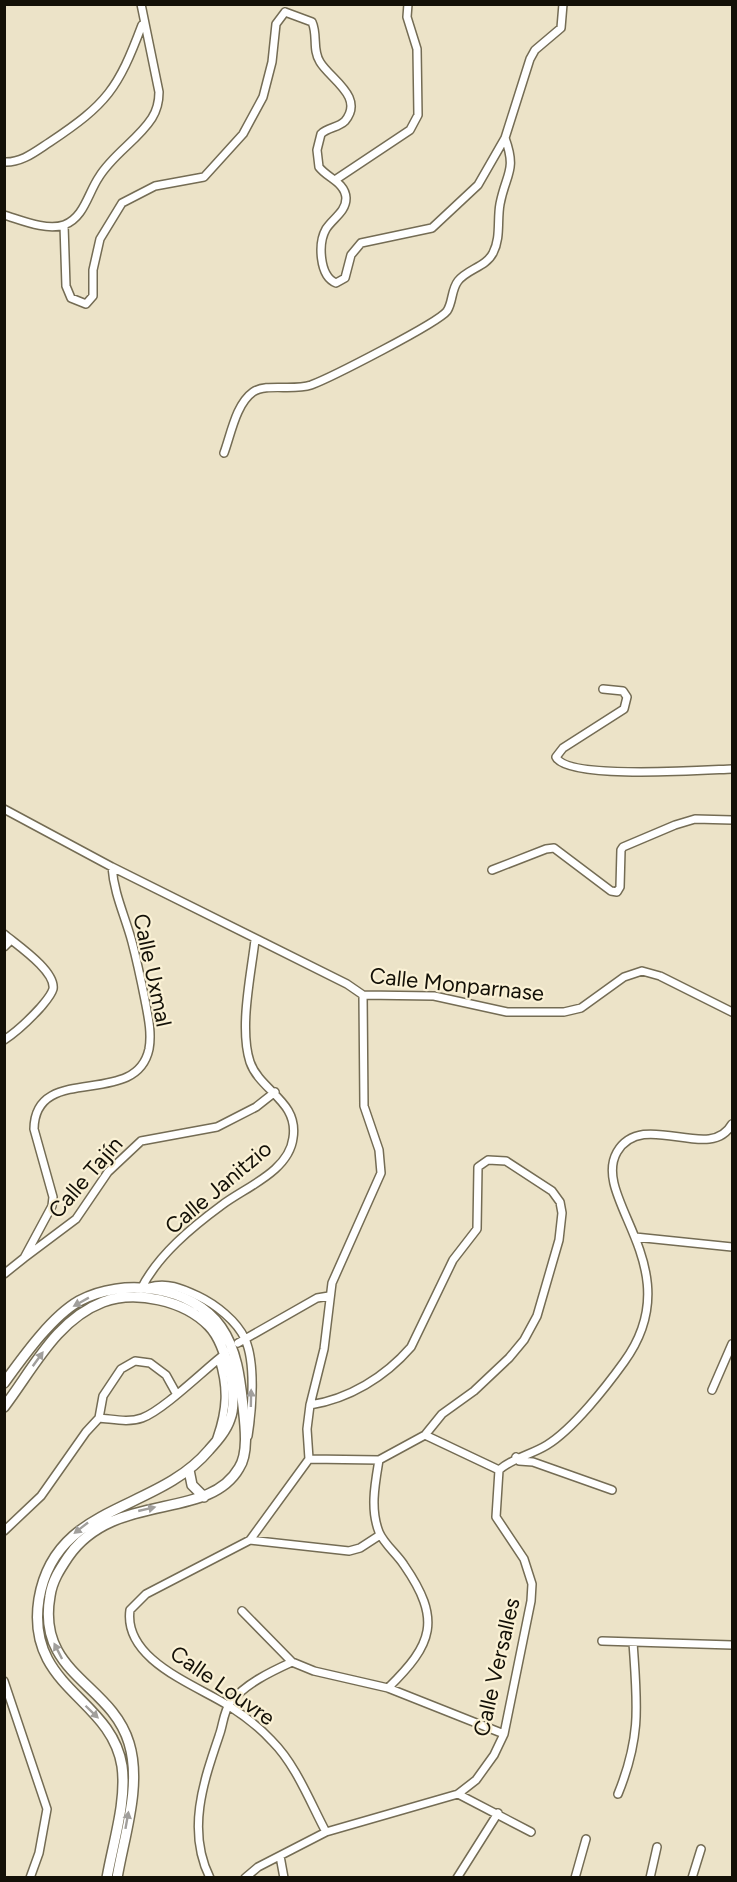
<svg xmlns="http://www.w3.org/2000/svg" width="737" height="1882" viewBox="0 0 737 1882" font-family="Figtree,sans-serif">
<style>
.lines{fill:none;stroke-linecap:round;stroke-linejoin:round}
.street-casing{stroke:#746c54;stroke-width:10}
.secondary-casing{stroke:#746c54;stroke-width:12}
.street{stroke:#fff;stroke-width:7}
.secondary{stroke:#fff;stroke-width:9}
.oneway{fill:#a19f9c}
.labels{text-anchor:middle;stroke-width:4.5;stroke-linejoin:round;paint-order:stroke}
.street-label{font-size:22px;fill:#131007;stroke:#faf1d5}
</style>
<rect width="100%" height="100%" fill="#ece3c8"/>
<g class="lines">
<g class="street-casing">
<path id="street" d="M285,12L312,22C318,35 312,50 320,62C330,79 365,97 345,121C338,128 328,127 321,134L317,150L319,167C327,178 345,182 346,198C346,212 333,218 326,229C318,243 319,276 336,283L345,278L351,255L361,243L432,228L478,185L505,138L530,59L535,50L561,28L563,4
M4,162C22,163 36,151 50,142C107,104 118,89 142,25
M335,180L410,130L418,115L417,49L407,17L408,4
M4,215C21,220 46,231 64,225C84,218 88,193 99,177C113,154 138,140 152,118C157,110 159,102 159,92L141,4
M64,225L66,286L71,298L86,304L93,296V270L100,239L122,203L155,186L204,177L243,134L263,97L272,62L276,24L285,12
M224,453C231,434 236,404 253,392C266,383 293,391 311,385C330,378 438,323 447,311C453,302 451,290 458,281C467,269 486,267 493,253C501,238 497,220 500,204C506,173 517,171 505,138
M603,689L623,691L627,697L624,709L563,748L556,757C566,780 705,770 732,769
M4,809L112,867L347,984L363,995L434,996L507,1012H564L581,1008L624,977L642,971L660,976L732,1012
M492,870L546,849L554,848L611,891L617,892L620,887L621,850L623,847L675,825L695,819L732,820
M4,934C17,945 56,971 53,989C51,996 44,1003 40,1008C29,1020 18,1031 4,1040
M4,947L11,940
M635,1237L732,1247
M24,1258L76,1219L108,1172L141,1141L217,1127L256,1107L275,1092
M4,1274L24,1258L52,1206L53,1197L34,1129C35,1061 136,1110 149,1049C152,1033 148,1016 145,1000C141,980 137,961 132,942C125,916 114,894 112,867
M149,1287C167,1282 181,1288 198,1296C215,1304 237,1321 245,1339C256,1363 252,1410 248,1436
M141,1289C158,1255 192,1227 222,1205C246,1187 289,1171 293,1138C299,1101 260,1091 250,1062C239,1028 251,975 255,940
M238,1343L317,1298L329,1296
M712,1390L732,1344
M310,1405C349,1399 385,1377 411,1347L453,1260L477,1229L478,1167L488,1160L506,1161L552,1191L560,1202L562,1213L559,1240L537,1316L524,1340L509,1358L474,1391L442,1414L425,1435L379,1460L309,1459L250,1540L146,1594L130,1610C123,1660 196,1685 229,1706C245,1716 259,1727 272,1741C296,1765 310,1802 326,1832
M99,1418C113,1419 128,1423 142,1418C162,1411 202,1372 221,1357
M425,1435L499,1470
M217,1438C227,1409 228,1388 219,1359
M516,1457L519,1461L533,1462L612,1490
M309,1459L307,1429L310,1405L324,1349L332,1283L381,1173L379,1150L364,1106L363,995
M379,1460C375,1484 370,1509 379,1532C384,1544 397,1554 404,1565C442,1620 433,1644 388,1688
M4,1531L41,1496L86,1432L99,1418L103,1396L121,1369L135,1361L150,1363L166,1375L176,1393
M250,1540L349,1551L360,1548L380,1535
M242,1611L292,1662
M602,1641L732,1645
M4,1681L47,1809L39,1853L30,1878
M458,1794L531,1832
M618,1794C642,1735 637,1703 633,1642
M280,1856L284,1878
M210,1878C186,1830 204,1780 220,1733C223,1724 224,1711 230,1703C245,1684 270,1672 292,1662L314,1671L388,1688L504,1734
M245,1878L258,1867L326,1832L458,1794L476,1780L494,1755L504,1734L531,1601L532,1584L524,1559L496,1517L499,1470C514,1457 531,1455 547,1445C573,1429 606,1387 624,1362C692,1269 590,1199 617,1152C643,1108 710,1164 732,1124
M457,1878L498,1813
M575,1878L586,1839
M650,1878L657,1847
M692,1878L701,1849"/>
</g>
<g class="secondary-casing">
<path id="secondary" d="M4,1383C23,1357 51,1317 79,1301C123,1277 192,1286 221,1327C237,1350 240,1379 243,1406C245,1424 249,1453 239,1468C208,1522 114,1490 68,1557C60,1569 52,1581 50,1596C36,1674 111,1683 129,1743C142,1785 124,1836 117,1878
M4,1407C33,1369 56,1320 103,1302C135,1290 184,1300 209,1326C221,1338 227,1360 231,1377C233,1390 235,1407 230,1419C226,1431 217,1441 209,1450C156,1513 55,1503 39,1599C25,1688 111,1697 122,1766C127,1801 113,1843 107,1878
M189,1470L192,1485L204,1497"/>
</g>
<use href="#street" class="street"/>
<use href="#secondary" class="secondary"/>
</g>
<defs><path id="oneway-solid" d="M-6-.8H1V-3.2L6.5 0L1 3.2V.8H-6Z" transform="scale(1.5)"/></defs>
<g class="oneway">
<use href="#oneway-solid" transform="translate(81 1302) rotate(151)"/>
<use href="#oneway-solid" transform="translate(38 1359) rotate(-54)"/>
<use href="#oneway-solid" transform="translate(251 1398) rotate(-89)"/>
<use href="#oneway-solid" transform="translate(147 1509) rotate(-13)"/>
<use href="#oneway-solid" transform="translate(81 1528) rotate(142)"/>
<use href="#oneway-solid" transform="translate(58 1651) rotate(-117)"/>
<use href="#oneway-solid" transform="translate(92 1712) rotate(44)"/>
<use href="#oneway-solid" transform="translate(127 1820) rotate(-80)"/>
</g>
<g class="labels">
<g class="street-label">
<text transform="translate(153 970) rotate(78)" y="8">Calle Uxmal</text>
<text transform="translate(457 984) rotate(6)" y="8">Calle Monparnase</text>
<text transform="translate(85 1177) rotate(-49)" y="8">Calle Tajín</text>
<text transform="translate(218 1187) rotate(-40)" y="8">Calle Janitzio</text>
<text transform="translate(496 1667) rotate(-77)" y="8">Calle Versalles</text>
<text transform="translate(223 1685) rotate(35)" y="8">Calle Louvre</text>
</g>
</g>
<rect width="737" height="1882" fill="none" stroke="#131007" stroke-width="12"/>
</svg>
